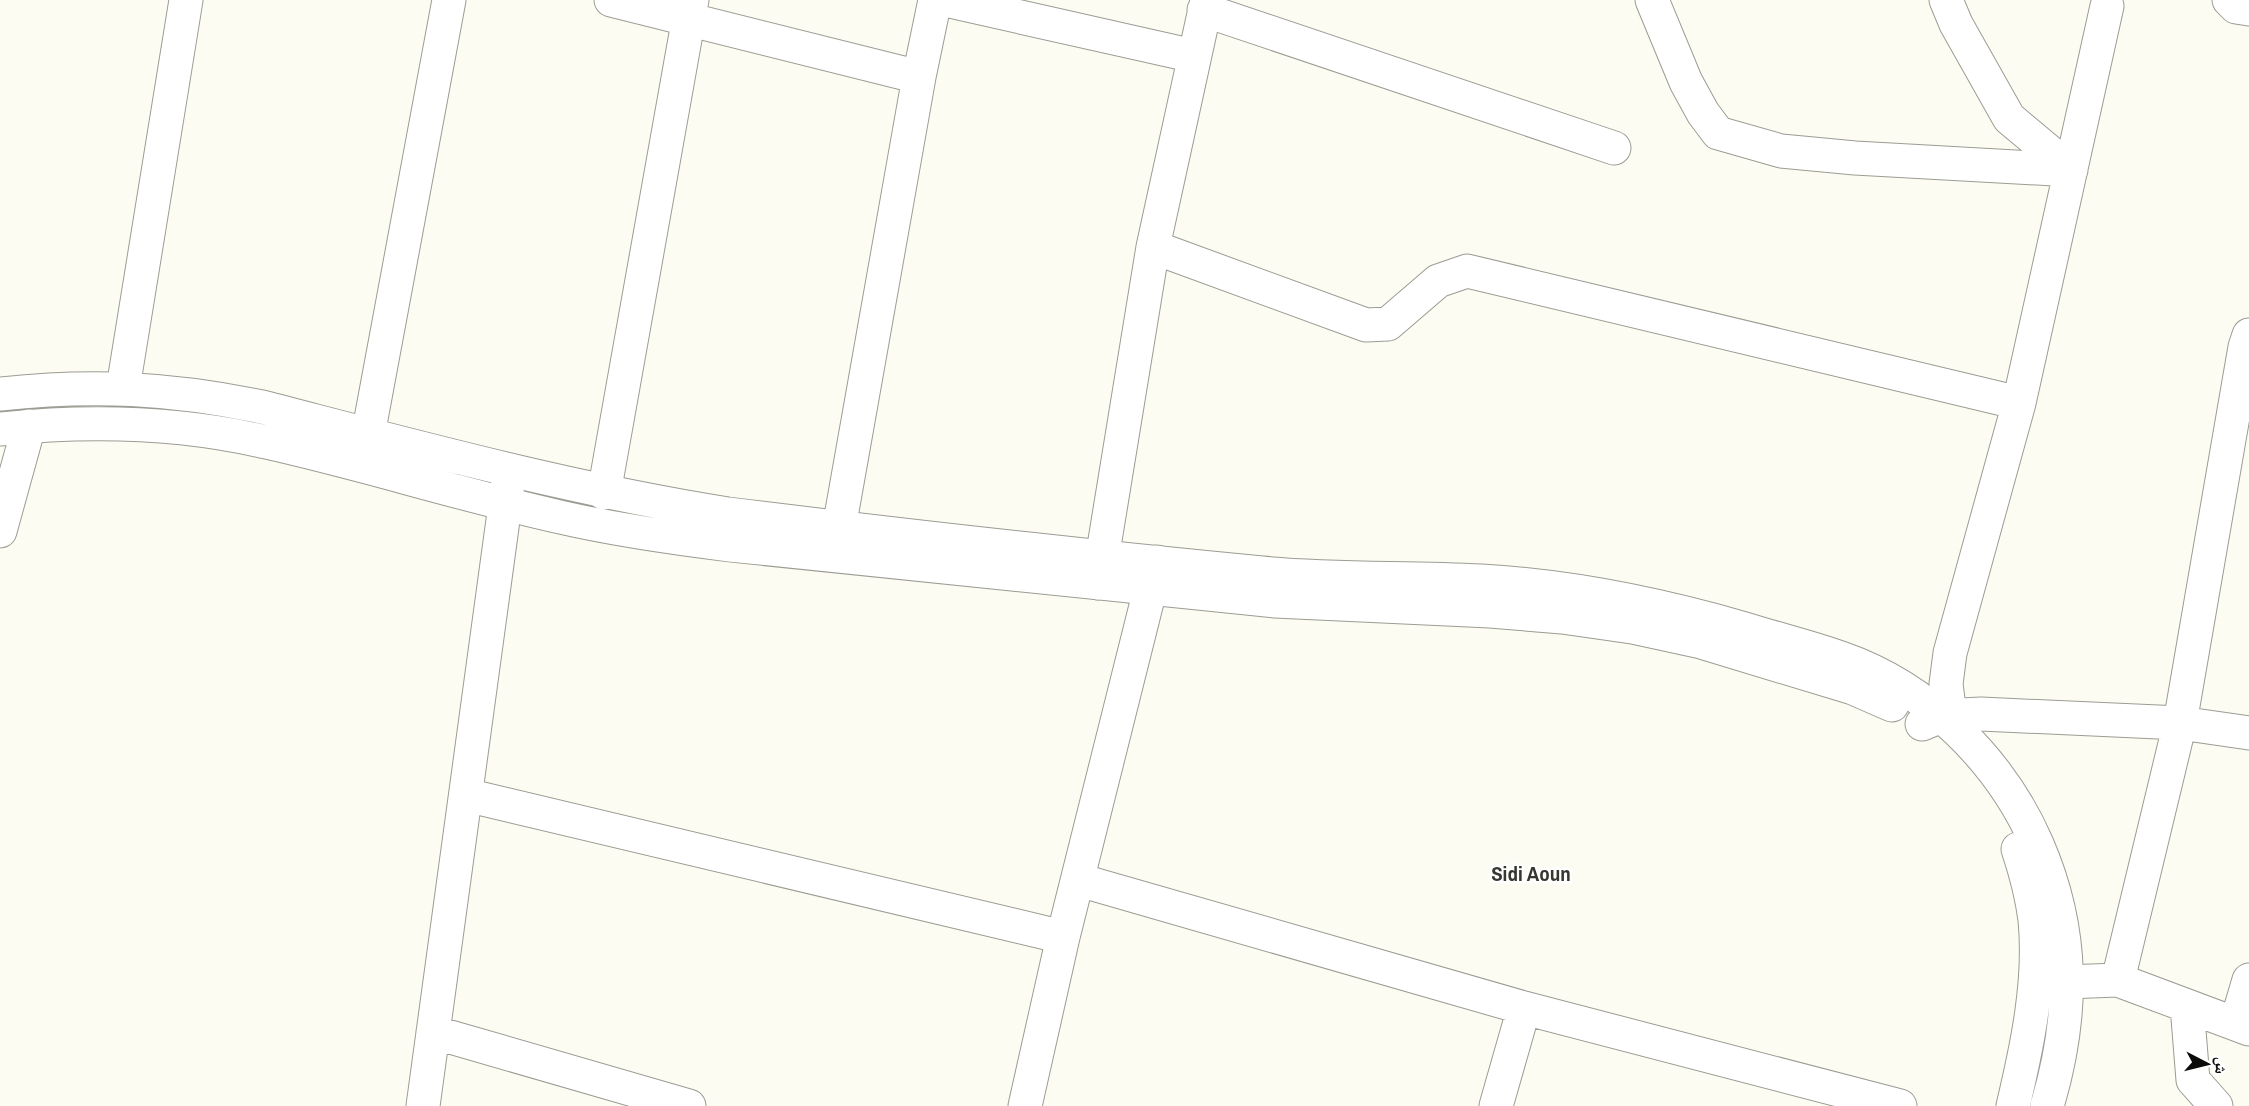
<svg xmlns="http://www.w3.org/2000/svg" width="2249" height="1106" viewBox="0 0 2249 1106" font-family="'Archivo Narrow','Noto Naskh Arabic',sans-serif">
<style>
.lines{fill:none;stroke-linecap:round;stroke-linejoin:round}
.minor-casing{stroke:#9b9c93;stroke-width:35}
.major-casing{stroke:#9b9c93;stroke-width:35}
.minor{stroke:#fff;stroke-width:33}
.major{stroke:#fff;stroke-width:33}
.labels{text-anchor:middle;stroke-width:5;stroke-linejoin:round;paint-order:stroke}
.quarter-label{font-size:21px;font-weight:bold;fill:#363730;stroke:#fff}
</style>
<rect width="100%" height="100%" fill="#fcfcf3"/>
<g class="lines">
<g class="minor-casing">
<path id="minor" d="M611,0L919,77
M945,0L1194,56
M1652,0L1686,82L1703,113L1718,133L1781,151L1855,158L2071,170
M1946,0L1956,24L2009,118L2071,170
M2229,0L2236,7L2249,9
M1204,10L1614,148
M1153,247L1366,325L1388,324L1438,281L1467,271L2019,403
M123,388L186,0
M368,435L449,0
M604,493L692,0
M839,528L919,77L935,0
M0,531L29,426
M1098,583L1153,247L1207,0
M1950,715L1946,684L1950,653L2019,403L2107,6
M1922,724L1941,716L1981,714L2180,723L2249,733
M466,795L1063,937
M1079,880L1524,1008L1900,1106
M2118,980L2180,723L2245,347L2249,335
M2038,983L2118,980L2249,1029
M2187,1006L2193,1080L2216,1106
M2236,1024L2249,980
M433,1032L689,1106
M423,1106L509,476
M1025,1106L1063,937L1157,562
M1496,1106L1524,1008"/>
</g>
<g class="major-casing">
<path id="major" d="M0,394C93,384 171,388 262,407C417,447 570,489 728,514C906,536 1084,556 1262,573C1335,580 1408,577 1481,581C1570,586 1659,604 1745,629C1777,639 1810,647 1841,658C1928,688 2001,761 2037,844C2075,931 2074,1016 2047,1106
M0,429C87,420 180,422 266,442C365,464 461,495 560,517C616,530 673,538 730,545L1275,601L1490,611L1562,617L1632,627L1701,642L1853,688L1892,705
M2013,1106C2027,1047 2041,982 2035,920C2032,896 2026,873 2018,849"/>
</g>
<use href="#minor" class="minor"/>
<use href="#major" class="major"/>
</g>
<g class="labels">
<g class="quarter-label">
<text x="1531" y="881">Sidi Aoun</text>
</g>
</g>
<g transform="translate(2207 1064) rotate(97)" stroke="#ffffff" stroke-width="4.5" paint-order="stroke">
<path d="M0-4.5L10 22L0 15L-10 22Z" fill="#0b0c09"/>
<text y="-9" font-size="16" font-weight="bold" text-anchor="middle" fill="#0b0c09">ش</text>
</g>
</svg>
